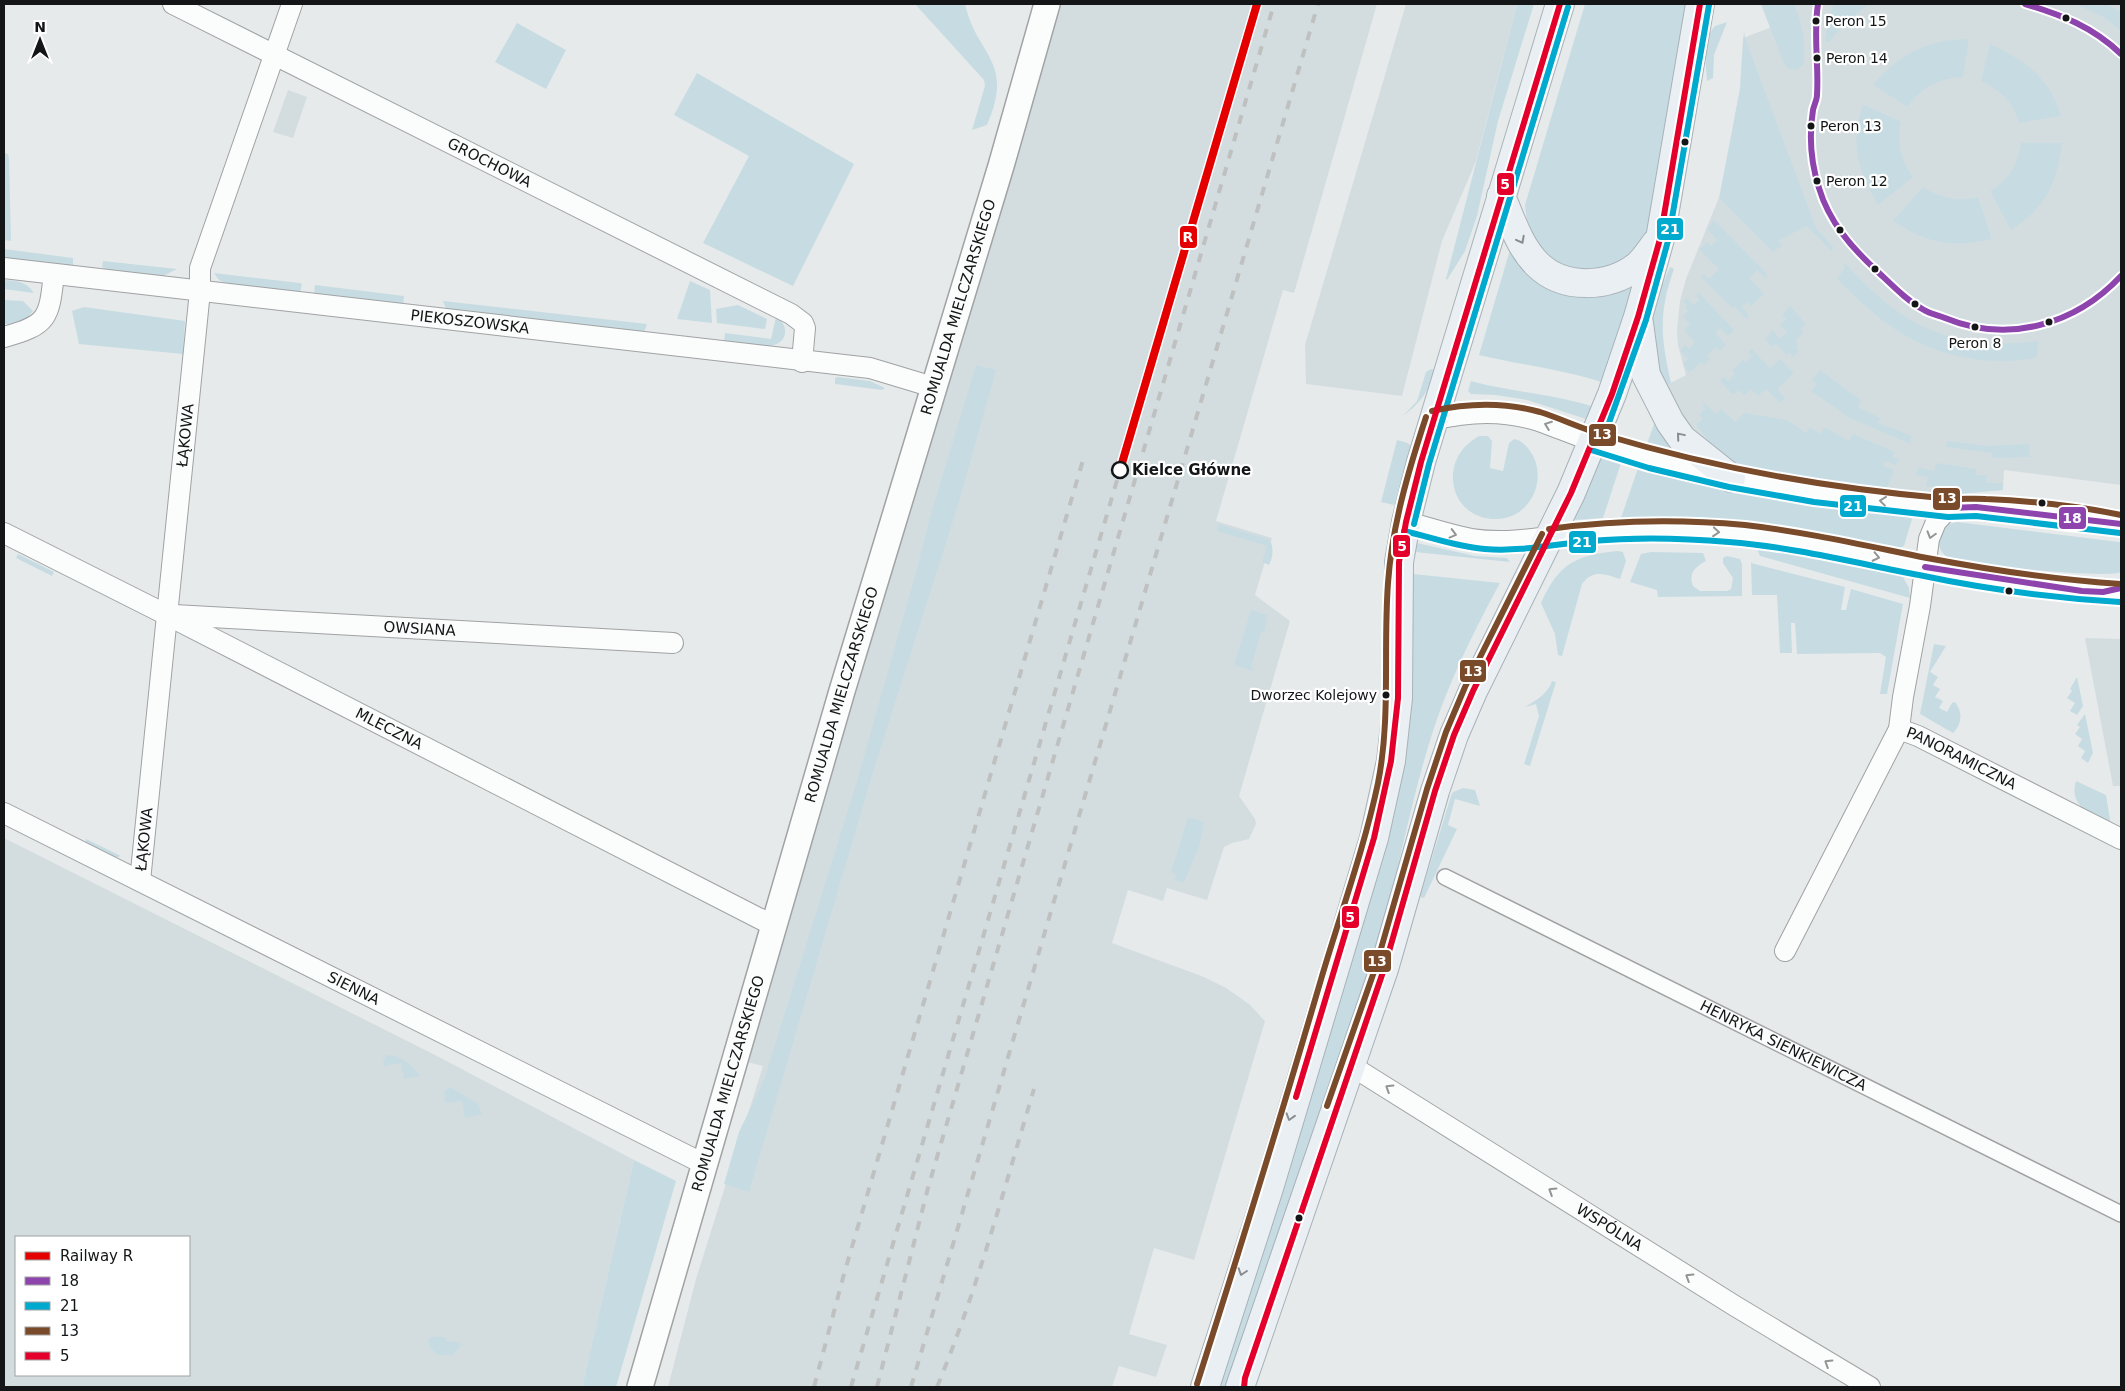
<svg xmlns="http://www.w3.org/2000/svg" width="2125" height="1391" viewBox="0 0 2125 1391" font-family="'DejaVu Sans',sans-serif">
<style>
.built{fill:#d3dde0;fill-rule:evenodd}
.green{fill:#c7dce2}
.lines{fill:none;stroke-linecap:round;stroke-linejoin:round}
.pedestrian-casing{stroke:#a0a2a3;stroke-width:18}
.minor-casing{stroke:#a0a2a3;stroke-width:22}
.tertiary-casing{stroke:#a0a2a3;stroke-width:28}
.primary-casing{stroke:#a8b2b8;stroke-width:30}
.pedestrian{stroke:#fbfcfc;stroke-width:15}
.minor{stroke:#fbfcfc;stroke-width:20}
.tertiary{stroke:#fbfcfc;stroke-width:25}
.primary{stroke:#eaeff3;stroke-width:28}
.rail{stroke:#bfc0c0;stroke-width:4;stroke-dasharray:9 9;stroke-linecap:butt}
.bus-1-casing{stroke:#fff;stroke-width:10}
.bus-2-casing{stroke:#fff;stroke-width:10}
.bus-3-casing{stroke:#fff;stroke-width:10}
.bus-4-casing{stroke:#fff;stroke-width:10}
.bus-1{stroke:#8e44ad;stroke-width:6}
.bus-2{stroke:#00a9ce;stroke-width:6}
.bus-3{stroke:#7a4b2a;stroke-width:6}
.bus-4{stroke:#e4002b;stroke-width:6}
.rail-1-casing{stroke:#fff;stroke-width:11}
.rail-1{stroke:#e50000;stroke-width:8}
.oneway{stroke:#898d90}
.oneway2{stroke:#939494}
.bus-dot{fill:#131516;stroke:#fff;stroke-width:2}
.stop-dot{fill:#fff;stroke:#131516;stroke-width:2.5}
.labels{text-anchor:middle;stroke-width:4.5;stroke-linejoin:round;paint-order:stroke}
.bus-label{font-size:14px;fill:#131516;stroke:#fff;text-anchor:start}
.street-label{font-size:15px;fill:#131516;stroke:#fff}
.stop-label{font-size:15px;font-weight:bold;fill:#131516;stroke:#fff;text-anchor:start}
.line-badge{stroke:#fff;stroke-width:2}
.badge-label{font-size:14px;text-anchor:middle;font-weight:bold;fill:#fff}
</style>
<rect width="100%" height="100%" fill="#e6eaeb"/>
<path class="built" d="M1060,4H1377L1294,293L1283,290L1216,521L1272,538L1255,595L1290,621L1239,796L1255,819L1256,824L1249,839L1232,843L1224,847L1207,900L1167,888L1163,901L1128,890L1112,943L1204,977L1226,988L1249,1004L1265,1021L1194,1260L1154,1248L1129,1334L1167,1345L1156,1377L1119,1366L1112,1387H668L696,1279L763,1066L747,1062Z
M1406,4H1517L1476,161L1442,241L1402,396L1306,384L1305,345Z
M1770,4H2121V485L2004,470L2003,490L1947,495L1931,494L1767,472L1749,468L1703,444L1661,388L1686,375L1678,345L1677,330L1680,301L1686,279L1722,190L1740,89L1743,38L1772,27Z
M288,90L307,97L293,138L273,132Z
M2085,638L2121,639V786H2113Z
M4,838L437,1056L634,1160L582,1387H4ZM16,1237H189V1375H16Z"/>
<path class="green" d="M915,4H965C977,57 1015,60 987,125L972,130L985,86L984,80Z
M1517,4H1534L1498,121L1477,216L1465,251L1447,280L1446,279Z
M1585,4H1687L1649,228L1645,238L1630,258L1588,274L1551,261L1528,230L1525,205Z
M1761,4H1794C1802,22 1807,45 1803,65L1797,70L1789,69L1784,64Z
M1834,4H1869L1846,22L1829,42H1826L1825,38L1830,13Z
M2076,4C2096,4 2104,1 2121,12V31L2105,18Z
M1727,22L1714,55L1713,78L1707,81C1706,65 1702,39 1715,26Z
M517,23L566,50L546,89L495,62Z
M1744,31L1745,38L1816,228L1834,248L1831,251L1807,226L1778,241L1782,246L1773,252L1719,198L1740,89Z
M1969,39L1963,77C1941,78 1920,87 1908,107L1873,85C1900,53 1927,40 1969,39Z
M1990,44C2025,60 2050,78 2061,116L2019,123C2014,103 2000,90 1981,81Z
M697,73L854,164L793,286L703,243L749,156L674,115Z
M1863,104L1901,122C1897,141 1900,161 1913,177L1878,205C1857,168 1850,145 1863,104Z
M2021,143H2062C2057,183 2046,208 2011,230L1990,191C2009,181 2018,163 2021,143Z
M4,153L8,154L9,159L11,241L4,240Z
M1923,187C1940,198 1958,202 1978,197L1992,239C1951,248 1928,244 1893,221Z
M1714,220L1768,275L1765,278L1757,270L1749,278L1764,294L1751,306L1747,302L1742,307L1749,316L1746,319L1734,306L1732,308L1701,277L1704,274L1709,279L1719,269L1699,249L1707,242L1711,246L1717,240L1707,229Z
M4,249L73,258V266L4,258Z
M1510,250L1520,257L1631,281L1635,286L1604,383C1563,369 1520,365 1479,355Z
M103,261L177,269L163,276L107,270L102,267Z
M1845,263C1902,327 1953,352 2039,341L2036,358C2023,359 2010,362 1997,361C1927,359 1884,327 1837,279L1845,267L1842,264Z
M1670,267L1674,269C1658,314 1661,338 1671,383L1662,388L1652,324L1656,300Z
M214,273L300,283L302,284L300,293L230,285L219,280Z
M4,280C17,281 26,281 34,293L4,289Z
M690,281L710,290L712,323L677,319Z
M315,285L404,296L403,305L314,295Z
M1699,293L1734,330L1728,336L1720,328L1715,333L1726,345L1720,350L1716,347L1707,355L1710,359L1704,365L1701,362L1689,373L1683,363L1688,359L1680,350L1685,345L1689,349L1695,342L1684,330L1690,325L1683,317L1688,311L1685,307L1687,305L1683,301L1686,298L1694,305L1699,300L1696,296Z
M4,300L23,301L33,311L26,319L8,325L4,323Z
M443,301L647,324L645,330L641,333L447,311Z
M738,305L767,319L765,329L717,323L716,309Z
M1790,306L1806,324L1801,328L1804,332L1795,341L1798,344L1796,347L1799,351L1793,357L1790,353L1787,355L1776,344L1772,347L1765,339L1773,330L1780,339L1787,332L1780,325L1786,319L1782,315Z
M84,307L185,321L183,354L79,344L72,311Z
M776,317C782,321 786,326 785,333C783,355 739,344 724,343L725,333L771,339Z
M1752,349L1770,368L1780,359L1794,373L1777,389L1785,398L1780,403L1766,389L1758,396L1751,389L1744,395L1739,390L1733,395L1720,381L1724,377L1728,381L1735,374L1732,370L1743,360L1746,362L1752,356L1748,352Z
M976,365L996,370L958,505L873,772L749,1192L724,1184L739,1132L764,1080L857,781L916,572L932,510Z
M1431,369L1436,370C1427,392 1423,401 1403,416L1417,401L1426,372Z
M1820,370L1861,400L1858,407L1880,418L1878,423L1912,436L1910,444L1850,418L1811,391L1817,384L1812,380Z
M838,377L870,381L885,388L882,390L835,384V378Z
M1471,381C1511,392 1554,394 1594,407L1588,419H1586L1527,400L1496,395L1471,394L1468,391Z
M1704,403L1716,414L1721,409L1735,422L1744,413L1787,420L1806,433L1810,427L1820,434L1825,427L1849,441L1853,434L1895,452L1893,457L1899,459L1896,465L1885,461L1883,466L1894,470L1887,488L1749,468L1731,461L1714,449L1696,424L1703,419L1699,415L1705,409L1702,405Z
M1658,421L1677,452L1647,444L1654,424Z
M1479,436H1488L1492,441L1490,468L1503,471L1509,443L1514,439C1520,440 1523,443 1527,447C1550,473 1534,516 1499,519C1450,522 1435,460 1479,436Z
M1397,440L1408,443L1412,447L1397,503L1394,505L1381,502Z
M1947,441L1988,446L2029,444L2030,457L1992,458V453L1946,447Z
M1603,457L1621,463L1603,518L1575,520L1574,516L1600,459Z
M1936,463L1976,469V475H1987L1986,483H2003V490L1947,495L1931,494L1933,487L1926,486L1928,477L1916,475L1918,467L1934,471Z
M1638,468C1728,492 1816,505 1908,516L1912,519L1904,546L1897,549C1849,539 1800,528 1751,522C1708,517 1664,516 1621,518Z
M1957,522L2119,542L2121,543V572C2109,579 1958,565 1946,556C1940,552 1939,545 1938,539L1945,525Z
M1218,524L1270,540C1274,548 1273,557 1269,565L1262,562L1267,546L1217,531Z
M1417,543L1475,556L1507,558L1510,562L1415,552Z
M1757,549L1787,552L1889,573L1903,577L1909,588L1910,598L1760,556Z
M1618,551L1623,552L1626,561L1620,579C1605,574 1593,569 1582,584L1562,656L1558,655L1555,634L1541,603C1559,563 1576,555 1618,551Z
M1651,552L1703,553L1706,561C1695,567 1688,573 1693,586L1700,591H1727L1731,589L1733,578L1723,563V558L1727,556L1740,559L1742,564V596L1658,597L1657,590L1630,582L1641,554Z
M18,554L54,572L52,576L16,558Z
M1751,563L1845,587L1841,610H1846L1851,589L1903,604L1887,694H1880L1886,657L1880,653L1797,654L1795,623H1791L1792,653H1780L1777,595H1752Z
M1413,574L1500,583C1474,631 1450,679 1433,731C1408,808 1396,889 1371,966C1326,1108 1275,1247 1227,1387H1218L1312,1089L1411,599Z
M1251,610L1267,615L1264,633L1261,632L1251,668L1254,669L1253,671L1234,665Z
M1934,644L1946,646L1930,672L1938,677L1933,685L1940,689L1935,697L1943,701L1939,708L1947,712L1952,703L1955,702C1963,712 1962,724 1953,733L1920,714Z
M2077,677L2083,706L2077,715L2070,711L2075,703L2067,698L2072,691L2070,689Z
M1552,681L1556,682L1530,766L1524,764L1539,716L1536,704L1525,707C1536,700 1548,694 1552,681Z
M2085,714L2093,753L2088,763L2081,758L2085,751L2078,746L2082,739L2075,734L2080,727L2077,725Z
M2076,781L2106,795L2111,826C2093,816 2068,806 2076,781Z
M1463,788L1475,790L1480,806L1455,799L1448,825L1457,829L1424,898L1420,897L1451,796L1453,792Z
M1188,817L1204,822L1199,847L1184,882L1175,880L1176,874L1171,872Z
M86,839L121,856L114,858L85,846Z
M387,1055C399,1054 415,1066 420,1076L404,1079L401,1063L384,1066L383,1060Z
M448,1088H452L477,1103L482,1114L465,1118L462,1101L445,1103L444,1092Z
M634,1160L676,1181L616,1387H582Z
M431,1337H446V1341L458,1342L461,1346L452,1355H438L430,1348L428,1340Z"/>
<g class="lines">
<g class="pedestrian-casing">
<g id="pedestrian">
<path id="s1" d="M1445,877L2121,1214"/>
</g>
</g>
<g class="minor-casing">
<g id="minor">
<path id="s2" d="M173,4L791,314L803,323L805,328L802,362"/>
<path id="s3" d="M4,268L870,368L933,387"/>
<path d="M4,337C49,325 49,317 54,274"/>
<path d="M1434,420C1469,411 1504,410 1539,421C1559,428 1579,437 1599,443C1711,478 1825,496 1941,507C1952,508 1963,507 1975,507C1996,507 2018,511 2039,513C2066,516 2094,518 2121,524"/>
<path d="M1406,522C1428,527 1449,535 1472,539C1510,545 1550,536 1588,532C1636,528 1685,529 1732,533C1797,539 1859,554 1922,567C1988,579 2055,590 2121,593"/>
<path id="s4" d="M4,533L167,615L774,926"/>
<path id="s5" d="M174,615L673,643"/>
<path id="s6" d="M1899,729L1918,736L2121,839"/>
<path id="s7" d="M4,813L704,1164"/>
<path id="s8" d="M140,881L200,291V268L292,4"/>
<path d="M1785,951L1899,729L1903,697L1920,606L1929,539L1936,522L1949,508"/>
<path id="s9" d="M1350,1065L1735,1306L1870,1387"/>
</g>
</g>
<g class="tertiary-casing">
<g id="tertiary">
<path id="s10" d="M640,1387L842,691L1001,166L1047,4"/>
</g>
</g>
<g class="primary-casing">
<path id="primary" d="M1501,196C1511,219 1519,246 1537,264C1563,290 1608,288 1636,267C1644,261 1650,251 1656,243
M1639,323L1646,375L1670,422L1682,439L1731,478
M1205,1387L1269,1188L1374,838L1391,761L1398,698L1399,562L1406,522L1421,462L1560,4
M1240,1387L1384,969L1435,791L1454,735L1473,691L1571,493L1612,394L1638,317L1660,239L1700,4"/>
</g>
<use href="#pedestrian" class="pedestrian"/>
<use href="#minor" class="minor"/>
<use href="#tertiary" class="tertiary"/>
<use href="#primary" class="primary"/>
<path class="rail" d="M814,1387L844,1274L1083,460
M851,1387L1120,470
M877,1387L928,1188L1274,4
M911,1387L1318,4
M937,1387C977,1291 1004,1189 1034,1089"/>
<g class="bus-1-casing">
<path id="bus-1" d="M1818,4C1813,35 1819,64 1817,95C1817,100 1814,105 1813,110C1809,135 1811,163 1819,188C1829,222 1852,248 1877,271C1892,285 1906,300 1924,310C1930,314 1938,315 1945,318C2008,344 2075,325 2121,276
M2025,4C2062,15 2093,27 2121,54
M1949,508L1976,507L2121,524
M1925,567L2082,591L2103,592L2121,588"/>
</g>
<g class="bus-2-casing">
<path id="bus-2" d="M1601,445L1646,320L1668,241L1709,5
M1591,450L1649,468L1729,487L1814,502L1948,517L1976,516L2120,533
M1414,524L1429,464L1568,7
M1404,531C1431,537 1457,547 1485,549C1520,552 1555,544 1590,541C1636,537 1683,538 1729,542C1793,547 1856,563 1919,575C1985,589 2053,598 2120,602"/>
</g>
<g class="bus-3-casing">
<path id="bus-3" d="M1432,411C1468,403 1504,402 1540,412C1562,419 1582,429 1604,435C1714,468 1827,488 1941,498C1956,500 1971,498 1986,499C2031,501 2078,506 2121,515
M1549,529C1614,520 1679,519 1745,525C1806,532 1867,546 1927,558C1991,570 2056,580 2121,584
M1327,1106L1376,966L1427,789L1446,732L1465,687L1542,534
M1197,1384C1240,1249 1282,1113 1322,976C1341,912 1364,849 1378,783C1391,717 1383,651 1388,583C1392,526 1408,472 1426,417"/>
</g>
<g class="bus-4-casing">
<path id="bus-4" d="M1296,1097L1374,838L1391,761L1398,698L1399,562L1406,522L1421,462L1560,4
M1244,1387L1245,1378L1384,969L1435,791L1454,735L1473,691L1571,493L1612,394L1638,317L1660,239L1700,4"/>
</g>
<use href="#bus-1" class="bus-1"/>
<use href="#bus-2" class="bus-2"/>
<use href="#bus-3" class="bus-3"/>
<use href="#bus-4" class="bus-4"/>
<g class="rail-1-casing">
<path id="rail-1" d="M1120,470L1257,4"/>
</g>
<use href="#rail-1" class="rail-1"/>
</g>
<defs><path id="oneway-chevron" d="M-2-3.5L2.5 0L-2 3.5" fill="none" stroke-width="1.6" stroke-linecap="round" stroke-linejoin="round" transform="scale(1.25)"/></defs>
<g class="oneway">
<use href="#oneway-chevron" transform="translate(1521 240) rotate(62)"/>
<use href="#oneway-chevron" transform="translate(1680 436) rotate(-130)"/>
<use href="#oneway-chevron" transform="translate(1290 1117) rotate(107)"/>
<use href="#oneway-chevron" transform="translate(1242 1272) rotate(108)"/>
</g>
<g class="oneway2">
<use href="#oneway-chevron" transform="translate(1548 425) rotate(-159)"/>
<use href="#oneway-chevron" transform="translate(1883 501) rotate(-173)"/>
<use href="#oneway-chevron" transform="translate(1716 532) rotate(5)"/>
<use href="#oneway-chevron" transform="translate(1453 534) rotate(15)"/>
<use href="#oneway-chevron" transform="translate(1931 535) rotate(106)"/>
<use href="#oneway-chevron" transform="translate(1876 557) rotate(12)"/>
<use href="#oneway-chevron" transform="translate(1389 1088) rotate(-148)"/>
<use href="#oneway-chevron" transform="translate(1552 1191) rotate(-148)"/>
<use href="#oneway-chevron" transform="translate(1689 1277) rotate(-148)"/>
<use href="#oneway-chevron" transform="translate(1828 1363) rotate(-148)"/>
</g>
<g class="bus-dot">
<circle cx="2066" cy="18" r="4.5"/>
<circle cx="1816" cy="21" r="4.5"/>
<circle cx="1817" cy="58" r="4.5"/>
<circle cx="1811" cy="126" r="4.5"/>
<circle cx="1685" cy="142" r="4.5"/>
<circle cx="1817" cy="181" r="4.5"/>
<circle cx="1840" cy="230" r="4.5"/>
<circle cx="1875" cy="269" r="4.5"/>
<circle cx="1915" cy="304" r="4.5"/>
<circle cx="2049" cy="322" r="4.5"/>
<circle cx="1975" cy="327" r="4.5"/>
<circle cx="2042" cy="503" r="4.5"/>
<circle cx="2009" cy="591" r="4.5"/>
<circle cx="1386" cy="695" r="4.5"/>
<circle cx="1299" cy="1218" r="4.5"/>
</g>
<circle class="stop-dot" cx="1120" cy="470" r="8"/>
<g class="labels">
<g class="bus-label">
<text x="1825" y="26">Peron 15</text>
<text x="1826" y="63">Peron 14</text>
<text x="1820" y="131">Peron 13</text>
<text x="1826" y="186">Peron 12</text>
<text x="1975" y="348" text-anchor="middle">Peron 8</text>
<text x="1377" y="700" text-anchor="end">Dworzec Kolejowy</text>
</g>
<g class="street-label">
<text dy="5" stroke="none"><textPath href="#s2" startOffset="354">GROCHOWA</textPath></text>
<text dy="5" stroke="none"><textPath href="#s10" startOffset="1126">ROMUALDA MIELCZARSKIEGO</textPath></text>
<text dy="5" stroke="none"><textPath href="#s3" startOffset="469">PIEKOSZOWSKA</textPath></text>
<text dy="5" stroke="none"><textPath href="#s8" startOffset="448">ŁĄKOWA</textPath></text>
<text dy="5" stroke="none"><textPath href="#s5" startOffset="246">OWSIANA</textPath></text>
<text dy="5" stroke="none"><textPath href="#s10" startOffset="721">ROMUALDA MIELCZARSKIEGO</textPath></text>
<text dy="5" stroke="none"><textPath href="#s4" startOffset="432">MLECZNA</textPath></text>
<text dy="5" stroke="none"><textPath href="#s6" startOffset="69">PANORAMICZNA</textPath></text>
<text dy="5" stroke="none"><textPath href="#s8" startOffset="42">ŁĄKOWA</textPath></text>
<text dy="5" stroke="none"><textPath href="#s7" startOffset="391">SIENNA</textPath></text>
<text dy="5" stroke="none"><textPath href="#s1" startOffset="378">HENRYKA SIENKIEWICZA</textPath></text>
<text dy="5" stroke="none"><textPath href="#s10" startOffset="316">ROMUALDA MIELCZARSKIEGO</textPath></text>
<text dy="5" stroke="none"><textPath href="#s9" startOffset="306">WSPÓLNA</textPath></text>
</g>
<g class="stop-label">
<text x="1132" y="475">Kielce Główne</text>
</g>
</g>
<g class="line-badge">
<rect x="1496" y="172" width="19" height="24" rx="5" fill="#e4002b"/>
<rect x="1656" y="217" width="28" height="24" rx="5" fill="#00a9ce"/>
<rect x="1179" y="225" width="19" height="24" rx="5" fill="#e50000"/>
<rect x="1588" y="423" width="29" height="24" rx="5" fill="#7a4b2a"/>
<rect x="1932" y="487" width="29" height="24" rx="5" fill="#7a4b2a"/>
<rect x="1839" y="494" width="28" height="24" rx="5" fill="#00a9ce"/>
<rect x="2058" y="506" width="29" height="24" rx="5" fill="#8e44ad"/>
<rect x="1568" y="530" width="29" height="24" rx="5" fill="#00a9ce"/>
<rect x="1392" y="534" width="19" height="24" rx="5" fill="#e4002b"/>
<rect x="1459" y="659" width="28" height="24" rx="5" fill="#7a4b2a"/>
<rect x="1341" y="905" width="19" height="24" rx="5" fill="#e4002b"/>
<rect x="1363" y="949" width="29" height="24" rx="5" fill="#7a4b2a"/>
</g>
<g class="badge-label">
<text x="1505" y="189">5</text>
<text x="1670" y="234">21</text>
<text x="1188" y="242">R</text>
<text x="1602" y="439">13</text>
<text x="1947" y="503">13</text>
<text x="1853" y="511">21</text>
<text x="2072" y="523">18</text>
<text x="1582" y="547">21</text>
<text x="1402" y="551">5</text>
<text x="1473" y="676">13</text>
<text x="1350" y="922">5</text>
<text x="1377" y="966">13</text>
</g>
<rect width="2125" height="1391" fill="none" stroke="#131516" stroke-width="10"/>
<rect x="15" y="1236" width="175" height="140" fill="#ffffff" stroke="#a1a1a2"/>
<rect x="25" y="1252" width="25" height="8" fill="#e50000" stroke="#a1a1a2"/>
<text x="60" y="1261" font-size="15" fill="#131516">Railway R</text>
<rect x="25" y="1277" width="25" height="8" fill="#8e44ad" stroke="#a1a1a2"/>
<text x="60" y="1286" font-size="15" fill="#131516">18</text>
<rect x="25" y="1302" width="25" height="8" fill="#00a9ce" stroke="#a1a1a2"/>
<text x="60" y="1311" font-size="15" fill="#131516">21</text>
<rect x="25" y="1327" width="25" height="8" fill="#7a4b2a" stroke="#a1a1a2"/>
<text x="60" y="1336" font-size="15" fill="#131516">13</text>
<rect x="25" y="1352" width="25" height="8" fill="#e4002b" stroke="#a1a1a2"/>
<text x="60" y="1361" font-size="15" fill="#131516">5</text>
<g transform="translate(40 40)" stroke="#ffffff" stroke-width="4" paint-order="stroke">
<path d="M0-4L9 19L0 12L-9 19Z" fill="#131516"/>
<text y="-8" font-size="14" font-weight="bold" text-anchor="middle" fill="#131516">N</text>
</g>
</svg>
